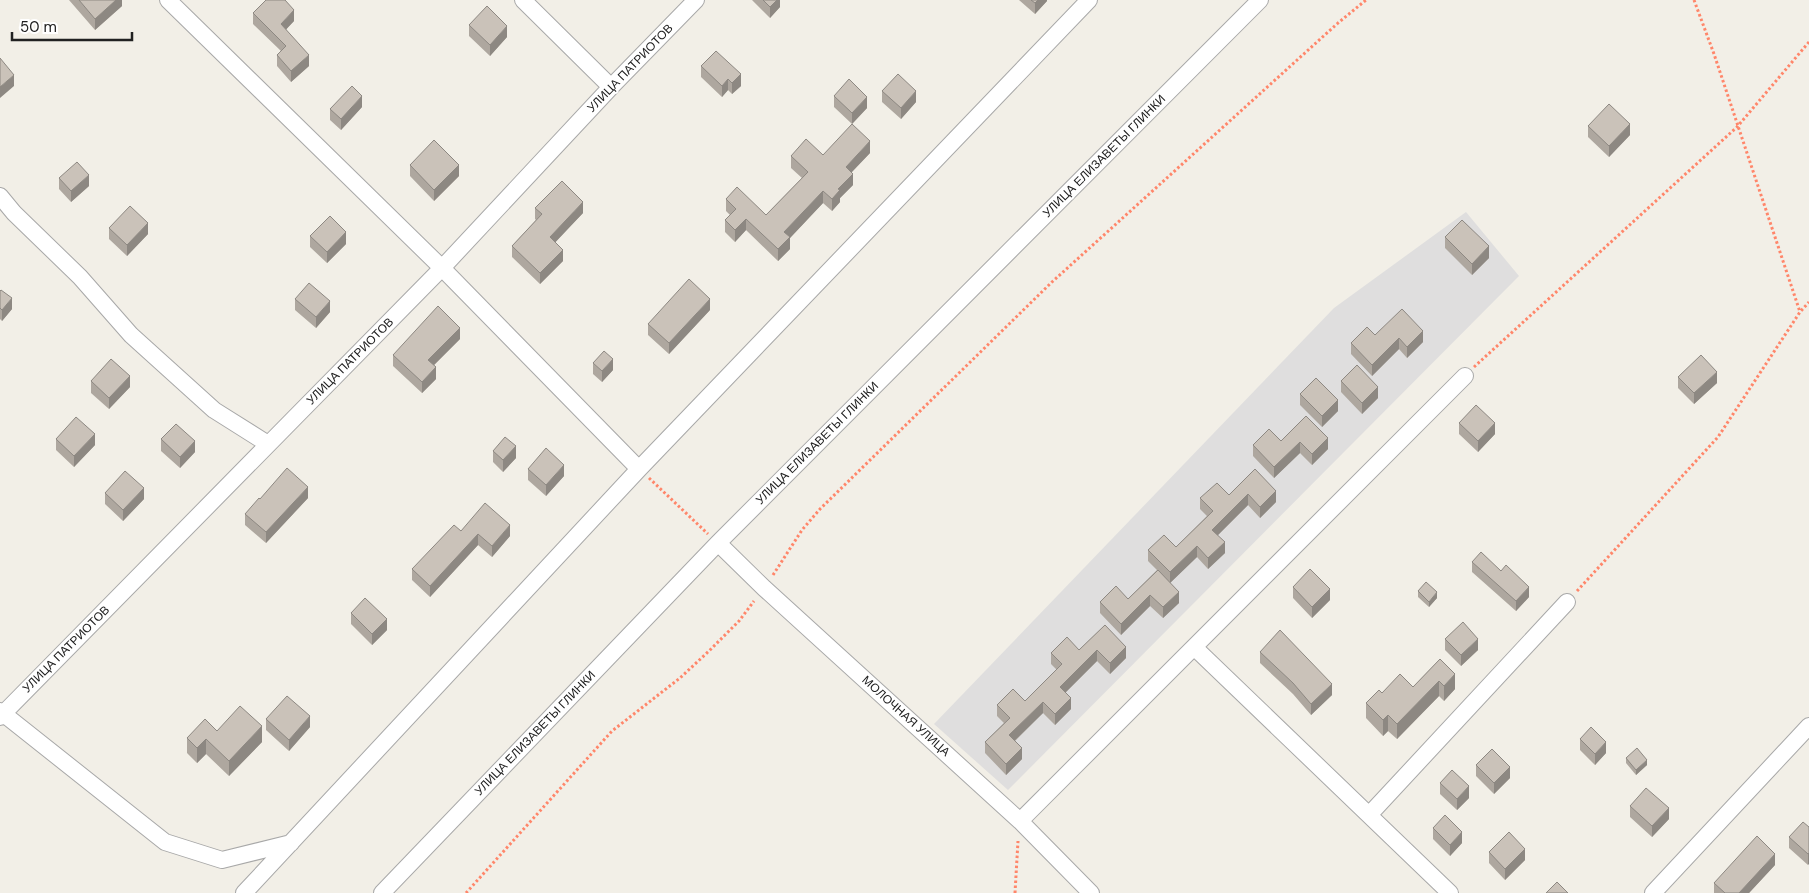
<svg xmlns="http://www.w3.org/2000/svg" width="1809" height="893" viewBox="0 0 1809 893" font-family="'DM Sans',sans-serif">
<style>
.residential{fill:#dfdede}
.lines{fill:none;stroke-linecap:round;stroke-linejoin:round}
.minor-casing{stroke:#a8a8a8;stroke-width:18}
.path{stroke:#ff866a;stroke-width:3;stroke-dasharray:2.5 2.5;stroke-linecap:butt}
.minor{stroke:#fff;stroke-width:16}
.wall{fill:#aea79f}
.shaded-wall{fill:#8d8882}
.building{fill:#cac2b9;stroke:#8d8882}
.labels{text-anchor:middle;stroke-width:4;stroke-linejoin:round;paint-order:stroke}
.street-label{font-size:12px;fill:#212121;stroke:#fff}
</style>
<rect width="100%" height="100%" fill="#f2efe7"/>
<path class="residential" d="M1466,212L1519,276L1008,790L934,724L1334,308Z"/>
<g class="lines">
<g class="minor-casing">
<path id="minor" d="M168,0L442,268L639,469
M523,0L611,87
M0,196L14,213L80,277L131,335L214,410L268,444
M718,543L764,588L1020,821L1091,893
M1194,647L1450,893
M0,711L165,842L222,860L291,843
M0,717L442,268L611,87L696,0
M1369,815L1567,602
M1020,821L1465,376
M244,893L639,469L1089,0
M382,893L718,543L1260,0
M1653,893L1809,726"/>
</g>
<path class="path" d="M1694,0L1714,54L1800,312
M1474,367L1737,127L1809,42
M649,478L708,534
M773,575L802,530L820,509L1052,282L1338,23L1366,0
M1577,591L1718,437L1800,312L1809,302
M466,893L612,731L680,678L709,651L739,621L754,601
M1015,893L1018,841"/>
<use href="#minor" class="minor"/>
</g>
<path class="wall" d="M69,0H122V6L95,30Z
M752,0H780V7L770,18Z
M1019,0H1047V1L1035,14Z
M253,13L294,21L286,29L309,66L291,82L277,66V55L281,51L253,24Z
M469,25L507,37L490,56L469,36Z
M701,66L741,86L732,94L728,90L722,97L701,77Z
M882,91L916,102L901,119L882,102Z
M834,96L867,108L852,124L834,107Z
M362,107L341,130L330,120V109Z
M1588,126L1630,135L1609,157L1588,137Z
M870,153L852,172L853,185L840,198V202L832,211L823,203L790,238V249L778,261L746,230L735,242L725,232V220L730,215L726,211V199L766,215L802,178L791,168V156Z
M410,165L459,176L434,201L410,176Z
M59,178L89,186L71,202L59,189Z
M535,208L583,213L555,242L563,261L540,284L512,257V246L536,220L535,219Z
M109,228L148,234L127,256L109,239Z
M310,236L346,244L327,263L310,247Z
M1445,237L1489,258L1472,275L1445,248Z
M0,291L12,309L2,321L0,319Z
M295,299L330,312L316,328L295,310Z
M710,310L669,354L648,335V324Z
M1375,335L1423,342L1407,358L1399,349L1372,376L1351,354V343Z
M460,339L434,365L436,379L422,393L393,366V355Z
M593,363L613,370L602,382L593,374Z
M1678,377L1717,383L1694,404L1678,388Z
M91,381L130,387L109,409L91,393Z
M1341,381L1378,398L1362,414L1341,392Z
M1300,394L1338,411L1322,427L1300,405Z
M1306,416L1328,449L1312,465L1300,453L1274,478L1253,456V445L1281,441Z
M1459,423L1495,434L1478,452L1459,434Z
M56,439L95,445L74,467L56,450Z
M161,439L195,452L180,468L161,451Z
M493,451L516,458L503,472L493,462Z
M528,469L564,476L546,496L528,480Z
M1255,469L1276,502L1260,518L1248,505L1218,535L1225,553L1208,569L1197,557L1170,583L1179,603L1163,618L1150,606L1121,635L1100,613V602L1128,599L1157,570L1148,561V550L1176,547L1207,516L1200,509V498L1229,495Z
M105,493L144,499L123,521L105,504Z
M308,498L266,543L245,525V514L260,499Z
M461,531L510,536L492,557L478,545L430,597L412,580V569Z
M1472,562L1501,571L1529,597L1516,611L1472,572Z
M1293,587L1330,600L1312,618L1293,598Z
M1418,591L1437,598L1429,607L1418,597Z
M351,613L387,630L372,645L351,624Z
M1105,625L1126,658L1110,674L1097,661L1065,693L1071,709L1055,725L1043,713L1015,741L1022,759L1006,775L985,753V742L1004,723L997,716V705L1025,701L1057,670L1051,664V653L1079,650Z
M1445,639L1478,650L1461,666L1445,650Z
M1260,652L1332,695L1311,715L1293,694L1260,663Z
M1440,659L1455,689L1444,701L1439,696L1397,739L1388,731L1383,736L1366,718V703L1413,687Z
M266,719L310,727L289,751L266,730Z
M217,731L262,742L229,776L206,754L197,763L187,753V738Z
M1580,739L1606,753L1595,765L1580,750Z
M1626,758L1647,765L1636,775L1626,763Z
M1476,765L1510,778L1494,794L1476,776Z
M1440,783L1469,798L1457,810L1440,794Z
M1630,806L1669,819L1652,837L1630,817Z
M1809,827L1808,865L1789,848V837Z
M1433,828L1462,843L1450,856L1433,839Z
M1489,852L1525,860L1505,880L1489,863Z
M1775,865L1749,893H1714V883Z"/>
<path class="shaded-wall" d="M116,0H122V6L95,30V19Z
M777,0H780V7L770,18V7Z
M1038,0H1047V1L1035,14V3Z
M294,10V21L281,35V24Z
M507,26V37L490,56V45Z
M309,55V66L291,82V71Z
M741,74V86L732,94V83Z
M14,75V86L0,98V87Z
M728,79V90L722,97V86Z
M916,91V102L901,119V108Z
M362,96V107L341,130V119Z
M867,97V108L852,124V113Z
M1630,124V135L1609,157V146Z
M870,141V153L846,178V167Z
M459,165V176L434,201V190Z
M853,174V185L840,198V202L832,211V199L838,189Z
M89,175V186L71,202V191Z
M823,191V203L790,238V249L778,261V249L784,232Z
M583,202V213L550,248V237Z
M746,219V230L735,242V230Z
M148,223V234L127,256V245Z
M346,232V244L327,263V252Z
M1489,246V258L1472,275V264Z
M563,250V261L540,284V273Z
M12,298V309L2,321V310Z
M710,299V310L669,354V343Z
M330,301V312L316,328V317Z
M460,328V339L428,371V360Z
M1423,331V342L1407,358V347Z
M1399,338V349L1372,376V365Z
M613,359V370L602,382V371Z
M436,367V379L422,393V382Z
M1717,372V383L1694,404V393Z
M130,376V387L109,409V398Z
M1378,387V398L1362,414V403Z
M1338,400V411L1322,427V416Z
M1495,423V434L1478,452V441Z
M95,434V445L74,467V456Z
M1328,438V449L1312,465V454Z
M195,441V452L180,468V457Z
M1300,442V453L1274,478V467Z
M516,446V458L503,472V460Z
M564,465V476L546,496V485Z
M308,487V498L266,543V532Z
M144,488V499L123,521V510Z
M1276,491V502L1260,518V507Z
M1248,494V505L1212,541V530Z
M510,525V536L492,557V546Z
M478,534V545L430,597V586Z
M1225,542V553L1208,569V558Z
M1197,546V557L1170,583V572Z
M1529,587V597L1516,611V601Z
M1330,589V600L1312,618V607Z
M1179,592V603L1163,618V607Z
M1437,592V598L1429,607V602Z
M1150,595V606L1121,635V624Z
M387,619V630L372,645V634Z
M1478,639V650L1461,666V655Z
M1126,647V658L1110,674V663Z
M1097,650V661L1060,698V687Z
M1455,674V689L1444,701V686Z
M1439,681V696L1397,739V724Z
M1332,684V695L1311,715V704Z
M1071,698V709L1055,725V714Z
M1043,702V713L1009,746V735Z
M1388,715V731L1383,736V720Z
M310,716V727L289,751V740Z
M262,726V742L229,776V761Z
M206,739V754L197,763V748Z
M1606,742V753L1595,765V754Z
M1022,748V759L1006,775V764Z
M1647,760V765L1636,775V770Z
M1510,767V778L1494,794V783Z
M1469,786V798L1457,810V799Z
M1669,808V819L1652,837V826Z
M1462,832V843L1450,856V845Z
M1525,849V860L1505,880V869Z
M1809,853V864L1808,865V854Z
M1775,854V865L1749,893H1739Z"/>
<path class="building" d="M79,0H116L95,19Z
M266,0H285L294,10L281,24L309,55L291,71L277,55L286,46L253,13Z
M763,0H777L770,7Z
M1031,0H1038L1035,3Z
M487,6L507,26L490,45L469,25Z
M716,51L741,74L732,83L728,79L722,86L701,66Z
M0,58L14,75L0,87Z
M898,74L916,91L901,108L882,91Z
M849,79L867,97L852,113L834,96Z
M352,86L362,96L341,119L330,109Z
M1609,104L1630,124L1609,146L1588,126Z
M852,124L870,141L846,167L853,174L838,189L840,190L832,199L823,191L784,232L790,237L778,249L746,219L735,230L725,220L736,209L726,199L737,187L766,215L808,172L791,156L806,139L823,155Z
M434,140L459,165L434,190L410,165Z
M77,162L89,175L71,191L59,178Z
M562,181L583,202L550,237L563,250L540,273L512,246L542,214L535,208Z
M130,206L148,223L127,245L109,228Z
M330,216L346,232L327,252L310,236Z
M1462,220L1489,246L1472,264L1445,237Z
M689,279L710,299L669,343L648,324Z
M309,283L330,301L316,317L295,299Z
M1,290L12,298L2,310L0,308V291Z
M438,306L460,328L428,360L436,367L422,382L393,355Z
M1402,309L1423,331L1407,347L1399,338L1372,365L1351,343L1367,327L1375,335Z
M604,351L613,359L602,371L593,363Z
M1701,355L1717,372L1694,393L1678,377Z
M111,359L130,376L109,398L91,381Z
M1357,365L1378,387L1362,403L1341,381Z
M1316,378L1338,400L1322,416L1300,394Z
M1476,405L1495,423L1478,441L1459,423Z
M1306,416L1328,438L1312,454L1300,442L1274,467L1253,445L1269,429L1281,441Z
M76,417L95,434L74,456L56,439Z
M176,424L195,441L180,457L161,439Z
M505,437L516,446L503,460L493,451Z
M546,448L564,465L546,485L528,469Z
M287,468L308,487L266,532L245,514L259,498L260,499Z
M1255,469L1276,491L1260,507L1248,494L1212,530L1225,542L1208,558L1197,546L1170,572L1148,550L1164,535L1176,547L1213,511L1200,498L1217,483L1229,495Z
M125,471L144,488L123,510L105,493Z
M485,503L510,525L492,546L478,534L430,586L412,569L454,525L461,531Z
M1481,552L1501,571L1506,565L1529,587L1516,601L1472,562Z
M1310,569L1330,589L1312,607L1293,587Z
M1158,570L1179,592L1163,607L1150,595L1121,624L1100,602L1116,586L1128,599Z
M1426,582L1437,592L1429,602L1418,591Z
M365,598L387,619L372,634L351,613Z
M1463,622L1478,639L1461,655L1445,639Z
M1105,625L1126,647L1110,663L1097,650L1060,687L1071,698L1055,714L1043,702L1009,735L1022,748L1006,764L985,742L1010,718L997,705L1013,689L1025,701L1062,664L1051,653L1067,637L1079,650Z
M1280,630L1332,684L1311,704L1293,683L1260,652Z
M1440,659L1455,674L1444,686L1439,681L1397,724L1388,715L1383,720L1366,703L1379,690L1382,693L1400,674L1413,687Z
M287,696L310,716L289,740L266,719Z
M240,706L262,726L229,761L206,739L197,748L187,738L205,719L217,731Z
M1591,727L1606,742L1595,754L1580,739Z
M1637,748L1647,760L1636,770L1626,758Z
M1492,749L1510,767L1494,783L1476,765Z
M1452,770L1469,786L1457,799L1440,783Z
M1646,788L1669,808L1652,826L1630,806Z
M1445,815L1462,832L1450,845L1433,828Z
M1803,822L1809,827V853L1808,854L1789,837Z
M1509,832L1525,849L1505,869L1489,852Z
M1757,836L1775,854L1739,893H1725L1714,883Z
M1557,882L1568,893H1546Z"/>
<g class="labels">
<g class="street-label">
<text transform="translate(630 68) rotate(-46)" y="4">УЛИЦА ПАТРИОТОВ</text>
<text transform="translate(1104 156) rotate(-45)" y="4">УЛИЦА ЕЛИЗАВЕТЫ ГЛИНКИ</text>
<text transform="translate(350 361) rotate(-45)" y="4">УЛИЦА ПАТРИОТОВ</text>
<text transform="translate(817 443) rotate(-45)" y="4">УЛИЦА ЕЛИЗАВЕТЫ ГЛИНКИ</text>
<text transform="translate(66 649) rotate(-45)" y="4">УЛИЦА ПАТРИОТОВ</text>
<text transform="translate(906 716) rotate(42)" y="4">МОЛОЧНАЯ УЛИЦА</text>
<text transform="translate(535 733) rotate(-46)" y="4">УЛИЦА ЕЛИЗАВЕТЫ ГЛИНКИ</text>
</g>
</g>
<path d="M12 32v8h120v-8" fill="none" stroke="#212121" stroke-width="2.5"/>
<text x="20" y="32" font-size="15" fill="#212121" stroke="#ffffff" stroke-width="4" paint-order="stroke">50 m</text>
</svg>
